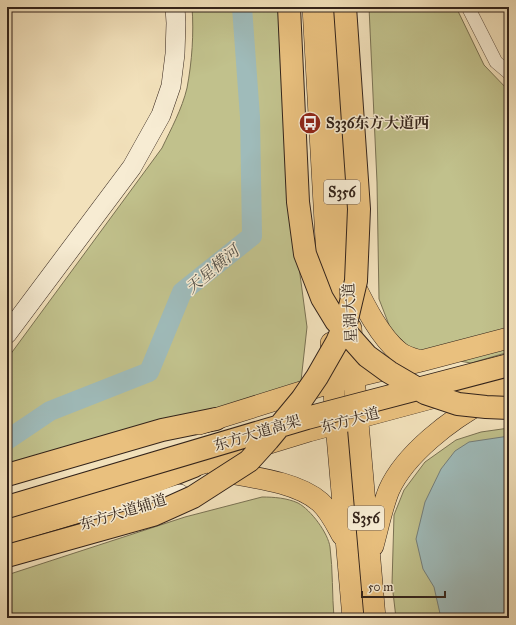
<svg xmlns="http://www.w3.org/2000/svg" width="516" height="625" viewBox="0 0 516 625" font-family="'IM FELL Great Primer','Noto Serif SC',serif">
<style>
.green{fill:#c1c18c;stroke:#7a7253}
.water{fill:#9fbbba;stroke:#747e7a}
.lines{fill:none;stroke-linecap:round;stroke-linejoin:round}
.river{stroke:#9fbbba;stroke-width:20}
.street-casing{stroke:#635242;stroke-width:14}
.secondary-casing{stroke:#33231a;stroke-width:20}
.primary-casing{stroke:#33231a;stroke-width:22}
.highway-casing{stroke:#33231a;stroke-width:24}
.street{stroke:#f7ecd3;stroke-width:13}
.secondary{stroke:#f7ecd3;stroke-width:19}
.primary{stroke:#e9c07e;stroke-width:21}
.highway{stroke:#e9c07e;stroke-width:22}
.highway-bridge-casing{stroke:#33231a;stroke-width:24;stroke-linecap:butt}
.highway-bridge{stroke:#e9c07e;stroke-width:22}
.labels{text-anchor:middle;stroke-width:3;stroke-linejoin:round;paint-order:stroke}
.shield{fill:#f7ecd3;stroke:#6e5f52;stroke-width:1}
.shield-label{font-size:14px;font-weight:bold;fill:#33231a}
.poi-label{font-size:15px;font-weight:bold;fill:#33231a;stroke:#f7ecd3;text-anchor:start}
.street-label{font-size:15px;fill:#33231a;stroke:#f7ecd3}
.water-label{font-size:16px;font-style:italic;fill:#53514a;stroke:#f7ecd3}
</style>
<rect width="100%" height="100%" fill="#f2e1bb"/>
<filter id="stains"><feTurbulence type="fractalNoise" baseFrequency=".005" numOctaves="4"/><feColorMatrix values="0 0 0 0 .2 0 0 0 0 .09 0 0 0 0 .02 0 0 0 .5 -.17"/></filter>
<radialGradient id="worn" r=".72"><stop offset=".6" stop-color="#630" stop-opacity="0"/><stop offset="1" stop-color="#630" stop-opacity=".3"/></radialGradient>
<path class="green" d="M192,7H279L295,237L307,327L299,399L7,480V359L162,148C171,129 182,109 187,88C192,62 194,33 192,7Z
M369,7H456L484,65L509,91V352L471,363L417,354L391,330L379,299L377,182Z
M509,428V618H396L392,584L394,515L404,490L425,462L456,440L481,432Z
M262,497C274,497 287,498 298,503C311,510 328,533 330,547C333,570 332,595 334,618H7V575L185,517Z"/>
<path class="water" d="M509,436V618H441L434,587L423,569L416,539L425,502L441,469L455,451L469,442Z"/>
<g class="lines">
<path class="river" d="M7,440L50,411L149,372L182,292L252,236L250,117L242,7"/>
<g class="street-casing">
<path id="street" d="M468,7L496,62L509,73"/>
</g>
<g class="secondary-casing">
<path id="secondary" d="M7,334L132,167L161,115L171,86L175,54L176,23L175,7
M101,519L180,494"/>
</g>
<g class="primary-casing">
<path id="primary" d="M313,7L330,312
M331,7L339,150L348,282
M350,276C362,300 378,335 399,352C405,357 414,359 421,361
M351,328L354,377L375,618
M331,343L336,424L353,618
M199,424L333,382L421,361L509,338
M177,471L309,431L447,394
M218,471C249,477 296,481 320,502C330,511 336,524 342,535
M7,521L106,491
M373,546C378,528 382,507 389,490C405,454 451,419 485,401"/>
</g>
<g class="highway-casing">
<path id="highway" d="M458,392L509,389
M7,475L162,430L216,419
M7,533L77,512L194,466"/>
</g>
<use href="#street" class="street"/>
<use href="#secondary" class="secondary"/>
<use href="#primary" class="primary"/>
<use href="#highway" class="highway"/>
<g class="highway-bridge-casing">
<path id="highway-bridge" d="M289,7L298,202L305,254L322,298L336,321L367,356L389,372L425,393L458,404L486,407L509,408
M7,507L307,418L509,365
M7,556L153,515L193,497L249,461L268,440L302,399L317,377L337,342L347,319L356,281L359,209L345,7"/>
</g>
<use href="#highway-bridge" class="highway-bridge"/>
</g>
<defs>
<g id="bus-disc" transform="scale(1.15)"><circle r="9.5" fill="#8f2418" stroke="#f7ecd3"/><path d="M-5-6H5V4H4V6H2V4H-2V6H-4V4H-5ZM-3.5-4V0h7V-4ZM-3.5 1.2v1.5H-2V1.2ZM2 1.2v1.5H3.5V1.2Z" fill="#fff"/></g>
</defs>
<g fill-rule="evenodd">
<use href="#bus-disc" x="310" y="123"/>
</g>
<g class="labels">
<g class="shield">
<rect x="324" y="180" width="36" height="24" rx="3"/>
<rect x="348" y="506" width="36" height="24" rx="3"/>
</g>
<g class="shield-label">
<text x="342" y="197">S356</text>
<text x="366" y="523">S356</text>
</g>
<g class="poi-label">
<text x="326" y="128">S336东方大道西</text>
</g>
<g class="street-label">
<text transform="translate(350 313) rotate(-93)" y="5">星湖大道</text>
<text transform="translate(350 420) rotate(-15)" y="5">东方大道</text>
<text transform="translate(257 433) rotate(-17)" y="5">东方大道高架</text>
<text transform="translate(123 512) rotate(-17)" y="5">东方大道辅道</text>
</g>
<g class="water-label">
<text transform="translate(212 269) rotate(-40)" y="6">天星横河</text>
</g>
</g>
<rect width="516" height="625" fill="none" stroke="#f2e1bb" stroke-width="24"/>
<rect x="8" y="8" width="500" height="609" fill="none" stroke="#33231a" stroke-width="2"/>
<rect x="12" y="12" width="492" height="601" fill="none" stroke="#33231a"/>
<path d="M362 591v6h83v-6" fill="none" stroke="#33231a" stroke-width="2"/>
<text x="368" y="591" font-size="12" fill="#33231a" stroke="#f7ecd3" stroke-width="3" paint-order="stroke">50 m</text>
<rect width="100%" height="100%" filter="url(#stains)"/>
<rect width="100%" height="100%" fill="url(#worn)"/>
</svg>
